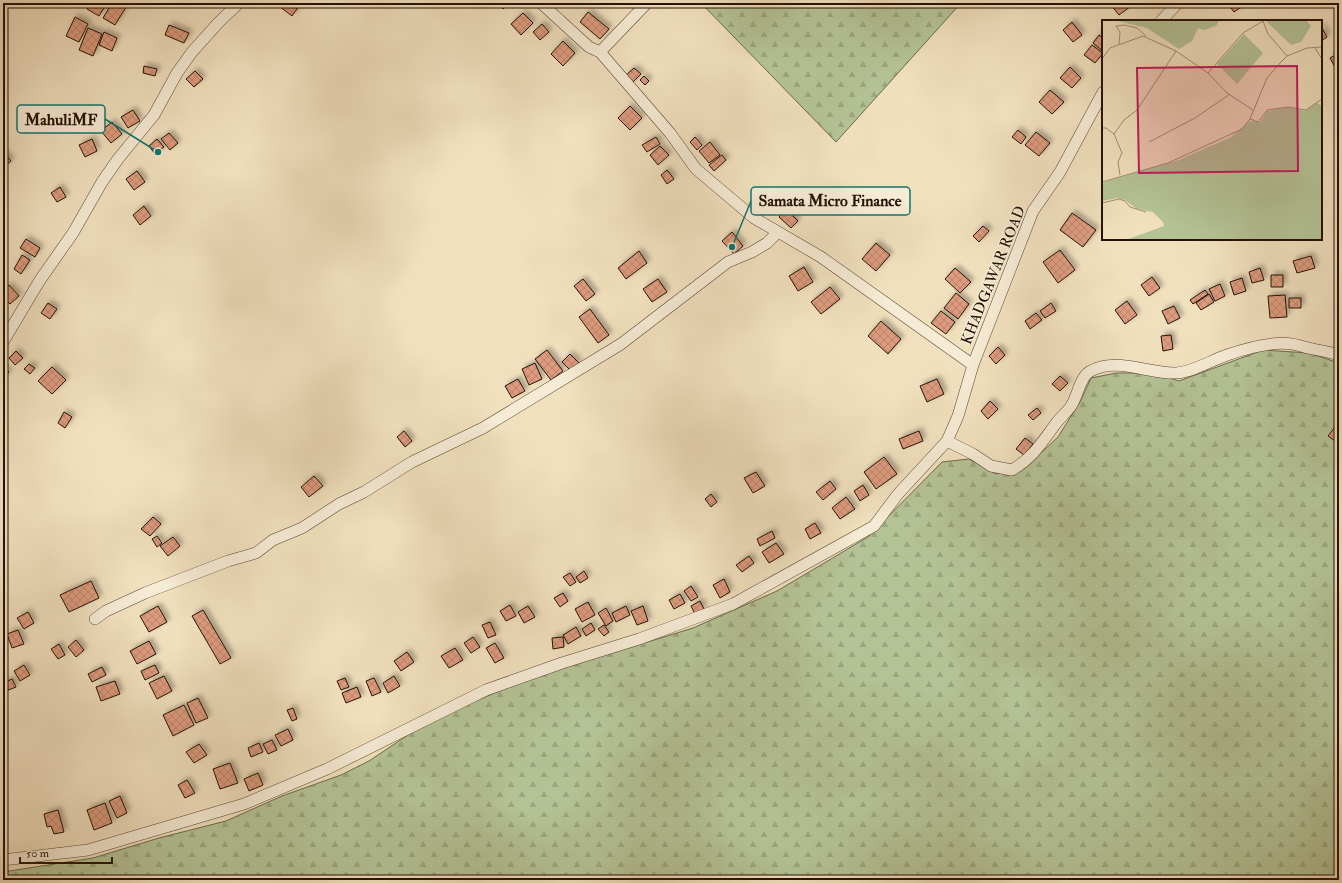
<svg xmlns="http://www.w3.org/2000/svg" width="1342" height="883" viewBox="0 0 1342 883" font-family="'IM FELL Double Pica',serif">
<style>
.forest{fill:url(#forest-firs);stroke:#6c6a4c}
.building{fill:url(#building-cross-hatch);stroke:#251103;filter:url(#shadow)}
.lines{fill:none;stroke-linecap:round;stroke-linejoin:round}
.street-casing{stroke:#584532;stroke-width:12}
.street{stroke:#f6ebd5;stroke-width:11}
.labels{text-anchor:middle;stroke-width:3;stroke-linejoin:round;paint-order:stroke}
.street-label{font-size:15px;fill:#251103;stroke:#f6ebd5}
.inset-road{fill:none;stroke:#9f8d73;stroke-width:1}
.view{fill:#c2185b;fill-opacity:0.15;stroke:#c2185b;stroke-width:2}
.inset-edge{fill:none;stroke:#251103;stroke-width:2}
.leader{fill:none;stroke:#0f766e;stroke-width:1.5}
.callout-dot{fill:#0f766e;stroke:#f6ebd5;stroke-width:1.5}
.callout{fill:#f6ebd5;stroke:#0f766e;stroke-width:1.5}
.callout-label{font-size:16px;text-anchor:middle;font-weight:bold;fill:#251103}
</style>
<defs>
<pattern id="forest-firs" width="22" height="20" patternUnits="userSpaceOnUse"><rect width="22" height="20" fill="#b4c396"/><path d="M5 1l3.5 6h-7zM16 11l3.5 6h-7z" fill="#9ba680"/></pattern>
<pattern id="building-cross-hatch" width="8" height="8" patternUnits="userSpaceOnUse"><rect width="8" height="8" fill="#dc9b7e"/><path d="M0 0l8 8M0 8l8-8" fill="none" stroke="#bd846b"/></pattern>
<filter id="shadow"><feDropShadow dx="3.5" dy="-3.5" stdDeviation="2" flood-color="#0004"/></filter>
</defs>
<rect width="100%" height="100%" fill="#f1e0be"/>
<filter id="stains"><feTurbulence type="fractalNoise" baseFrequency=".005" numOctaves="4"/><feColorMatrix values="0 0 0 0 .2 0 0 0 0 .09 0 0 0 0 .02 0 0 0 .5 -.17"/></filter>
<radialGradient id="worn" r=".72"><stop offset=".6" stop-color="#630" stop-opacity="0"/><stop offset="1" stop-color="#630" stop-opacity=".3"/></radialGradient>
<path class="forest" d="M701,3H961L836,142Z
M1263,350L1309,353L1339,363V880H3V872L93,858L159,838L226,821L282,796L341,775L369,761L411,733L457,709L504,689L557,670L693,628L777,591L868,537L942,462L969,459L996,474L1027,466L1058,437L1080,402L1091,378L1116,373H1153L1179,381Z"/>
<path class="building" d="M90,3H107L99,16L87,9Z
M112,3H119L126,7L115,25L103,18Z
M275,3H295L299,6L292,16Z
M498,3H510L503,9Z
M1115,3H1128L1131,6L1119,15L1111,5Z
M1227,3H1247L1234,12Z
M588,12L609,29L600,39L580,22Z
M523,13L533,23L521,35L511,24Z
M75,17L88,24L79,42L66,36Z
M1072,22L1082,35L1073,42L1063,30Z
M542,24L549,32L540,40L533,32Z
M169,25L189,33L184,43L165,35Z
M1321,26L1327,37L1321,41Z
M88,28L102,34L93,56L79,50Z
M104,32L117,38L112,51L99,45Z
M1099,35L1103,38V51L1093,43Z
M563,41L575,53L563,66L551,54Z
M1092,45L1103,53L1095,63L1084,55Z
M1339,53V70L1337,71L1330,58Z
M144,66L157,69L155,76L143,73Z
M1070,67L1081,78L1072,88L1060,78Z
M634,68L641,74L632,83L625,76Z
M195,71L203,79L194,87L186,79Z
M644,76L649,81L645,85L640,80Z
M1050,90L1064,102L1052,114L1039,102Z
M630,106L642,118L630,130L618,118Z
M133,110L140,121L128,128L121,117Z
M112,122L122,134L111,143L101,131Z
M1018,130L1026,137L1021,144L1012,137Z
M1036,132L1050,143L1039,156L1025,145Z
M169,133L178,143L170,150L161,139Z
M656,137L660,144L647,152L642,145Z
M695,137L702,145L697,150L690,142Z
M92,139L97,151L85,157L79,145Z
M157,139L164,147L155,154L149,146Z
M710,142L720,155L709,163L699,151Z
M660,146L669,155L658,165L650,155Z
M3,151L11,161L3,168Z
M722,155L726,160L714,171L709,165Z
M667,170L674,179L667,184L661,175Z
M137,171L145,182L134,190L126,179Z
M60,187L66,197L57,202L51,193Z
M144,206L151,216L140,225L133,215Z
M786,209L798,221L791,228L779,217Z
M1072,213L1096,230L1083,247L1060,230Z
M983,226L989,231L979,242L973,236Z
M732,232L743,246L734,254L722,241Z
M26,239L40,248L35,257L20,248Z
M876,243L890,255L876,271L862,259Z
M1060,250L1075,270L1058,283L1043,262Z
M639,251L647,263L626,279L618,268Z
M22,255L30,260L21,274L14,269Z
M1311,256L1315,268L1297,273L1293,261Z
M804,267L813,282L798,291L789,276Z
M955,268L971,282L960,293L945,279Z
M1260,268L1264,280L1252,283L1249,272Z
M1271,275H1283V287H1271Z
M1152,277L1160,288L1149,296L1141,285Z
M1242,278L1246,291L1234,295L1230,282Z
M583,279L595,294L586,301L574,286Z
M658,279L667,292L652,302L643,289Z
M1220,284L1225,296L1215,301L1209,289Z
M9,285L19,296L10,304L3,297V290Z
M830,287L840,299L821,314L811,302Z
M1205,290L1208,294L1193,304L1190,300Z
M956,293L969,304L958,319L944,308Z
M1209,294L1214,302L1201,310L1196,303Z
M1285,295L1287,317L1270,318L1268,296Z
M1289,298H1301V308H1289Z
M1127,301L1137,315L1125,324L1115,310Z
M48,303L57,309L50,319L41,313Z
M1051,303L1056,311L1045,318L1040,311Z
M1174,306L1180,318L1168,324L1162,311Z
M590,309L609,335L598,343L579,317Z
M941,311L955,322L946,334L931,323Z
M1036,313L1042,320L1030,329L1025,321Z
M881,321L901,339L888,354L868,336Z
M1171,335L1173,349L1163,351L1161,336Z
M998,347L1005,355L996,364L989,356Z
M547,350L563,371L551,380L535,359Z
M16,351L23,358L15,365L9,358Z
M570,354L579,363L571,371L562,362Z
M535,363L542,379L529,385L522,369Z
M29,364L35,368L30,374L24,369Z
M52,367L66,380L52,394L38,381Z
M3,368L9,372L3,379Z
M1060,376L1068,383L1060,391L1052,384Z
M518,379L525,391L512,398L505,386Z
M937,379L944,394L927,402L920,386Z
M990,401L998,409L988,419L981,411Z
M1037,408L1041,413L1033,420L1028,415Z
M64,412L72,417L65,428L58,423Z
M1336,426L1339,429V444L1328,436Z
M404,431L412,441L405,447L397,437Z
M919,431L923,441L903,449L899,439Z
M1025,438L1033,444L1024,455L1016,449Z
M884,457L897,474L876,489L864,472Z
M756,472L765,486L753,493L744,478Z
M314,476L323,486L309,497L301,487Z
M830,481L836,489L823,500L816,492Z
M863,485L869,495L860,501L854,491Z
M711,494L717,502L711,507L705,499Z
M846,497L855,509L840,519L832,508Z
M153,517L161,524L150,536L141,529Z
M815,523L821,533L810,539L805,529Z
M772,531L775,538L760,546L757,539Z
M157,536L162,543L157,547L152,539Z
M173,537L180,546L168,556L160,546Z
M776,543L784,554L769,563L762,552Z
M749,556L754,563L742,572L736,565Z
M584,571L588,578L580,583L576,577Z
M570,573L576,582L570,586L563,577Z
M724,579L730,592L720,598L713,585Z
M91,581L99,598L69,612L60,595Z
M691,586L698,597L691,601L684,591Z
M563,593L568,601L560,607L554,598Z
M680,594L685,603L674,609L669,600Z
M700,601L704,609L695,614L691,606Z
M588,602L595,615L582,622L575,609Z
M510,605L516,616L506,621L500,611Z
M158,606L167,622L149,632L140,616Z
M528,606L535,617L524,623L518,612Z
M626,606L630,615L616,622L612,613Z
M643,606L648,621L637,625L631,611Z
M606,608L613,621L606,626L598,613Z
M203,610L231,658L220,664L192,616Z
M28,612L34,623L24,629L17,618Z
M490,622L496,635L488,638L482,625Z
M591,623L595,630L586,636L582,629Z
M604,625L609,632L604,636L598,629Z
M576,627L581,636L568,644L563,635Z
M18,630L24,644L12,648L7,634Z
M473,637L480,647L471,653L464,643Z
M563,637L564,647L553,649L552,638Z
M76,640L84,650L76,657L68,647Z
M149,641L156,654L137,664L130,651Z
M495,643L504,658L495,663L486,648Z
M59,644L65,655L58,659L51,649Z
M455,648L463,660L449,668L441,656Z
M407,652L414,662L401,671L394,661Z
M24,665L30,675L20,681L14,671Z
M155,665L159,673L145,680L141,671Z
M102,667L106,675L92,682L88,674Z
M164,676L172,691L157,699L149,683Z
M394,676L400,686L388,693L383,683Z
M345,678L349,687L341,690L337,681Z
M374,678L381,692L372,696L366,681Z
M12,679L16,687L6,691L3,683Z
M115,681L120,694L101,701L96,687Z
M357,687L361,697L346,703L342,693Z
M198,698L208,718L196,723L187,703Z
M184,705L194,725L173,736L163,715Z
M293,708L297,719L292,721L287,710Z
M288,729L293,740L281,746L275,735Z
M272,740L277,750L268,754L263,744Z
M259,743L263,752L251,757L248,748Z
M199,744L207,755L194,763L186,752Z
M230,763L238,783L220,789L213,769Z
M258,773L263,785L249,791L244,779Z
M187,780L195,793L185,798L178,785Z
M120,796L127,813L117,818L109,801Z
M105,803L112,823L94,830L87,810Z
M58,810L64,832L54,834L51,826L47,827L44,814Z"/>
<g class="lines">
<g class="street-casing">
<path id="street" d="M541,3L589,47L600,52L670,133L696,169L754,218L821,257L973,365
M1161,21L1178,3
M600,52L647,3
M3,342L40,280L73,233L102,182L118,159L154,115L177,73L192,52L219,22L239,3
M947,441L973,454L991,466L1012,470C1034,457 1042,442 1057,422C1061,417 1067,412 1071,406C1078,396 1079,379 1089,372C1116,356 1148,374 1176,373C1193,372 1210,361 1227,355C1247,348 1271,341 1292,344C1299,345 1306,348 1313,349C1322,351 1330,352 1339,355
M95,619L106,611L145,593L228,561L256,553L273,540L302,528L339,504L364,492L412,462L483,428L621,344L728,262L752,252L767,243L778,232
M3,860L88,850L244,804L327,769L486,690L562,663L639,639L733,604L874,526L898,494L947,441L958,416L973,365L1033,211L1060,172L1103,92"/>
</g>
<use href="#street" class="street"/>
</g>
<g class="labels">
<g class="street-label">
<text transform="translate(993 275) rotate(-68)" y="5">KHADGAWAR ROAD</text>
</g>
</g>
<g transform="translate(1102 20)">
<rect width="220" height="220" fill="#f1e0be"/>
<path d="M11,0H117L115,5L103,10L96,8L90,21L77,29L45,8ZM163,0H204L209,6L199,22L189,25ZM142,14L161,33L135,64L115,44ZM215,83L220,86V220H24L62,206L61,202L51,192L35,189L23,180L15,178L0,181V163L5,161L77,140L129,117L148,101L158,102L165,91L186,87L203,91Z" fill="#b4c396"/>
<path class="inset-road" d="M161,1L166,14L185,36M17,24L18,12L14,6L22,5L35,8L44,16M213,28L220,39M0,39L8,28L41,16L74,31M106,53L141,13L161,1M148,99L156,102L165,90L186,87L204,90L220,79M0,108H4L12,114M47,122L93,98L128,74M18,155L16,142L20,133L12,114L22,100L35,90L74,31L106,53L125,73L151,90M0,162L66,143L140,109L148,99L165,58L178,43L185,36L205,28L220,27M0,183L17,179L23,181L28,187L44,192"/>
<path class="view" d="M195,46L196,151L37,153L35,48Z"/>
<rect width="220" height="220" class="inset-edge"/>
</g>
<path class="leader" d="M158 152L105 119M732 247L751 201"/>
<g class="callout-dot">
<circle cx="158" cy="152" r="4"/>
<circle cx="732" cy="247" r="4"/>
</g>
<g class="callout">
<rect x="17" y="105" width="88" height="28" rx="4"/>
<rect x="751" y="187" width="159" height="28" rx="4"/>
</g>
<g class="callout-label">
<text x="61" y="125">MahuliMF</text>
<text x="830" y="206">Samata Micro Finance</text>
</g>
<rect width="1342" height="883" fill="none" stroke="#f1e0be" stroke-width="16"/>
<rect x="4" y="4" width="1334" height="875" fill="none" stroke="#251103" stroke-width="2"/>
<rect x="8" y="8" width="1326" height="867" fill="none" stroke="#251103"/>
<path d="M20 857v6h92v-6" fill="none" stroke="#251103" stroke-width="2"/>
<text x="26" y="857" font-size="12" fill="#251103" stroke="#f6ebd5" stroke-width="3" paint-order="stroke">50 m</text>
<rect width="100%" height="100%" filter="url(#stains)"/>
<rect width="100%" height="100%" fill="url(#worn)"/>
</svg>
